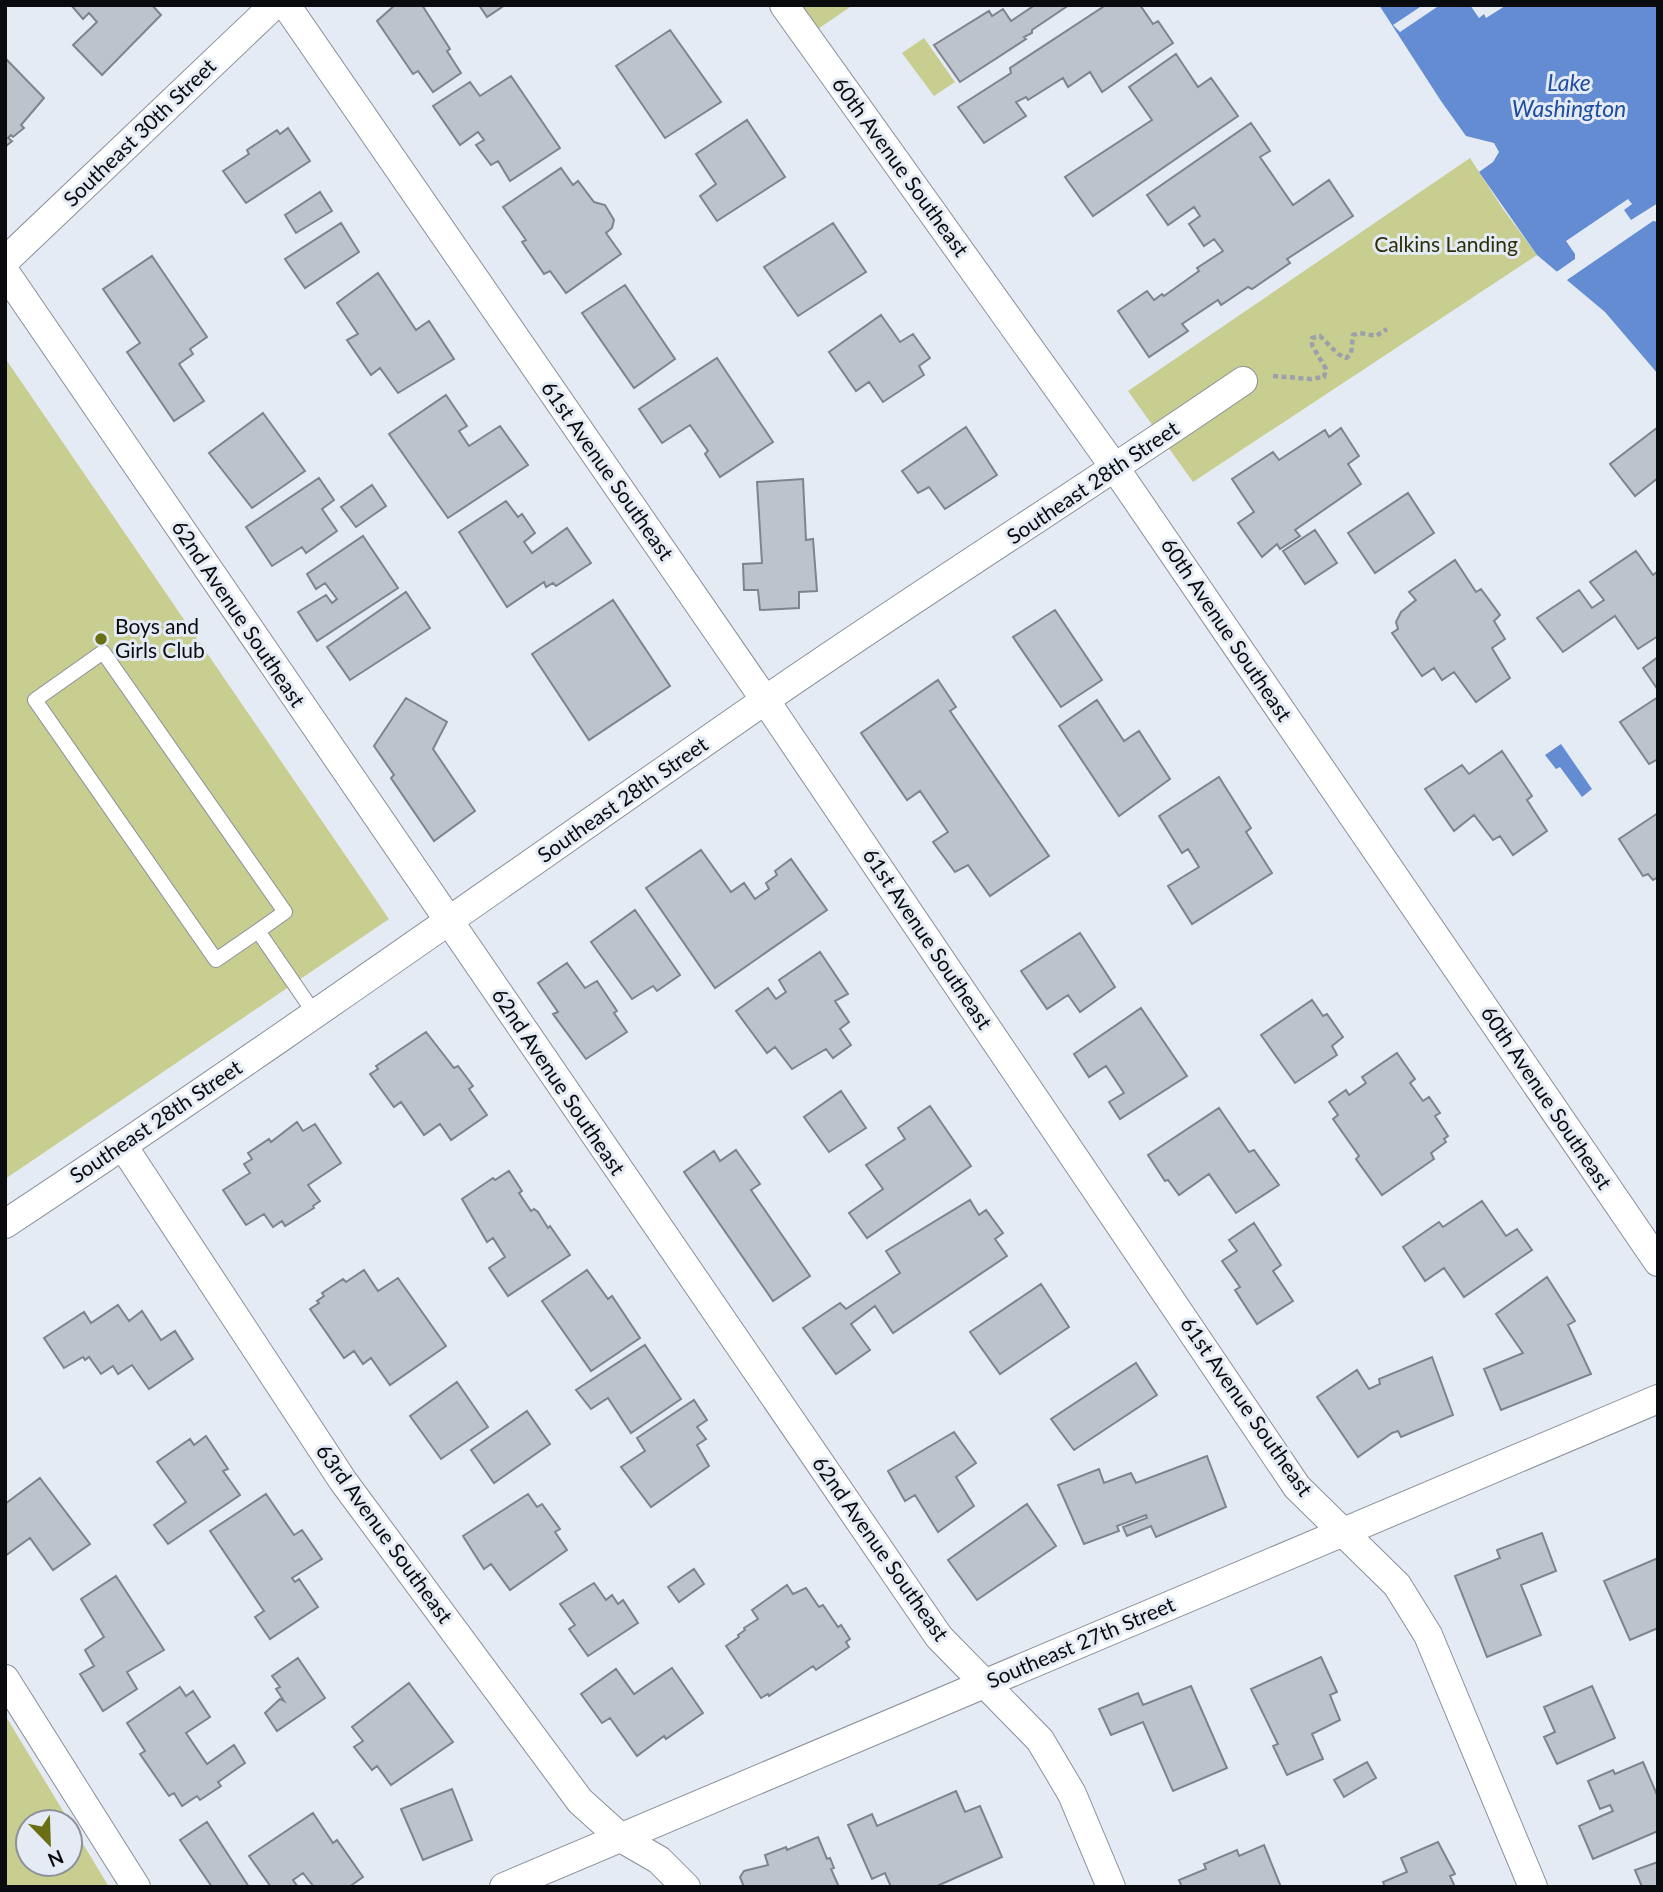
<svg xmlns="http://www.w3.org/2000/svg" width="1663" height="1892" viewBox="0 0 1663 1892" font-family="Lato,sans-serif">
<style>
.green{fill:#c8cd90;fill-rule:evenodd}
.water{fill:#638cd2}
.pier{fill:#e4ebf5}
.building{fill:#bdc3cd;stroke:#7e848d;stroke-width:2}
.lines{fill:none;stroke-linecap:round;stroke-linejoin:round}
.lane-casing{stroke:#8a9099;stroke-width:16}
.street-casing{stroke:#8a9099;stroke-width:30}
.path{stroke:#9ca1a9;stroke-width:4.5;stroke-dasharray:5 3.5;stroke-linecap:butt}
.lane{stroke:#fff;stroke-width:14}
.street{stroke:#fff;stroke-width:28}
.poi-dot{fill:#6b6f13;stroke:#e4ebf5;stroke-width:2.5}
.labels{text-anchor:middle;stroke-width:6;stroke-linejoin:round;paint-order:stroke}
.street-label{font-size:21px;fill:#090b0e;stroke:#e4ebf5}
.park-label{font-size:21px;fill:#2c2e05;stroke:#e4ebf5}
.poi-label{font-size:21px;fill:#090b0e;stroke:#e4ebf5;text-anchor:start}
.water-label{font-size:23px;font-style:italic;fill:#1e4da1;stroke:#e4ebf5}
</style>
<rect width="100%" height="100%" fill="#e4ebf5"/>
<path class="green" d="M797,5H853L815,31Z
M924,38L955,82L934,96L902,53Z
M1470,158L1503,209L1537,255L1193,482L1128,391Z
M5,358L389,919L5,1179Z
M5,1715L109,1887H5ZM70,1822V1864H28V1822Z"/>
<path class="water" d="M1379,5H1658V374L1605,312L1537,255L1479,172L1493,162L1499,152L1494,143L1466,136L1441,101Z
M1561,744L1592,789L1582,797L1560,767L1556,769L1545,755Z"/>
<path class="pier" d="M1423,5H1440L1400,32L1393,25Z
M1470,5H1505V6L1486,18L1484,14L1479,18Z
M1628,199L1632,204L1624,210L1631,220L1658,203V222L1653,221L1564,282L1555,273L1575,259V254L1566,241Z"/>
<path class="building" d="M71,5H152L161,15L102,75L73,45L97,22L89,13L83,19Z
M395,5H422L450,49L447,51L461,73L433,92L418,71L413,74L377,21Z
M479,5H505L487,17Z
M1035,5H1069L1032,30V33L1024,37L1026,39L960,82L934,45L989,11L992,16L1003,9L1011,21Z
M1106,5H1140L1153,24L1158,21L1173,43L1102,92L1090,72L1068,87L1063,78L1028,100L1026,97L1016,102L1026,116L984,143L958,107L1011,73L1010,68Z
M670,30L721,102L665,138L616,66Z
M1176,54L1198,87L1211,78L1238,116L1093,216L1065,177L1152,120L1129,87Z
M6,59L44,98L21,125L24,128L13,137L11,135L8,138L12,141L5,147Z
M511,76L560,148L510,181L498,161L491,165L476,145L484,140L478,132L460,145L433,106L470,82L480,96Z
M747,120L785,177L717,221L700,196L716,184L696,154Z
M1251,123L1270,151L1260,157L1293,205L1329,180L1353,216L1287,259L1290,263L1252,289L1248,287L1221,305L1218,300L1182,324L1188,331L1149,357L1118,311L1147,291L1154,300L1162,294L1164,296L1199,271L1197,268L1223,251L1214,239L1204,246L1189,224L1200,216L1194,207L1168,225L1147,195Z
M288,128L310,161L246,203L223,171L249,154L247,150L277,130L280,134Z
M561,168L573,185L578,181L594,202L605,205L614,220L612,228L606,233L621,254L566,293L550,271L544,274L522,242L526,240L503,207Z
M320,192L332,211L296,233L285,215Z
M341,223L359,252L305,288L285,259Z
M833,223L866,272L798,316L764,267Z
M152,256L207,337L190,349L193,354L179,364L204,401L174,421L127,352L140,343L103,289Z
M378,273L416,330L429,321L454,359L398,393L380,368L371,375L347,340L358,334L337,303Z
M625,285L675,359L634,388L582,313Z
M881,315L900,342L913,334L930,358L919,366L924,375L883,402L869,382L856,391L829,352Z
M717,358L773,442L720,477L705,454L708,451L690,425L662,443L639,409Z
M446,395L467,426L459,431L469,446L500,426L528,465L448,518L389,434Z
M263,413L305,471L252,508L209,453Z
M966,427L997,475L945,509L929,487L918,493L902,471Z
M1658,427V478L1635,496L1610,464Z
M1341,428L1359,456L1348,464L1361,484L1295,530L1300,536L1280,549L1277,544L1262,557L1238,523L1254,512L1232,479L1273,452L1279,460L1325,430L1329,437Z
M319,478L334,500L322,509L337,531L306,553L302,547L272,566L246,527Z
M803,479L806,540L813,539L817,591L799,592V608L760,610L758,590H744L743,564L762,563L757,482Z
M372,485L386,506L356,527L341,507Z
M1408,493L1434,533L1375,573L1348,533Z
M506,501L518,517L522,514L535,533L524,542L532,553L567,528L591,563L556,586L553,583L546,587L544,582L507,607L459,532Z
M1315,530L1337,563L1305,584L1283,551Z
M363,536L398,588L317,641L298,612L326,595L332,603L337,599L325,583L316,589L307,574Z
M1636,551L1653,575L1658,571V636L1638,649L1615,616L1563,652L1537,618L1579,590L1592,608L1604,600L1590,582Z
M1455,560L1476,592L1481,589L1500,615L1494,621L1505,639L1492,648L1510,678L1476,702L1454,672L1442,680L1434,668L1422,676L1392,633L1398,629L1396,622L1401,612L1416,600L1409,592Z
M406,592L430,628L350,680L327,647Z
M613,600L670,686L589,740L532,654Z
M1055,610L1102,680L1061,707L1013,637Z
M1658,657V690L1643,668Z
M938,680L956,707L950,711L1049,856L990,896L968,865L955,872L933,842L948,832L920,791L907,800L861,733Z
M1658,697V759L1649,764L1620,722Z
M406,698L447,722L433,749L475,811L434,841L391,778L394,775L374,746Z
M1097,700L1124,741L1139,731L1170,779L1119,816L1059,726Z
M1502,751L1532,796L1527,800L1547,831L1513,855L1500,836L1493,840L1474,815L1454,831L1425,789L1462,765L1469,774Z
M1219,777L1251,828L1246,832L1272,873L1192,924L1168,886L1199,867L1188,849L1182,853L1159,816Z
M1658,813V877L1653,880L1648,874L1643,876L1619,839Z
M701,850L731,892L744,883L755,899L769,889L766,883L777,875L775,871L791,859L827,910L715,988L646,888Z
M635,910L680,975L657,991L653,986L632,999L591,942Z
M1080,933L1115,987L1080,1012L1068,995L1047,1009L1021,971Z
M820,952L848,994L835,1001L849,1022L840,1029L851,1045L833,1058L826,1049L792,1069L775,1047L767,1053L736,1011L768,988L776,999L786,992L779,980Z
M567,963L585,988L597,981L617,1011L614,1013L627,1032L586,1059L553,1014L558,1012L538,983Z
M1312,1000L1323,1016L1327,1014L1343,1037L1332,1046L1337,1055L1295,1083L1261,1035Z
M1141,1008L1187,1076L1120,1119L1109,1102L1124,1093L1106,1066L1089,1077L1074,1054Z
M426,1032L454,1068L458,1066L473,1086L469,1089L487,1115L451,1140L440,1124L424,1135L401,1102L394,1107L370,1074L378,1069L376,1066Z
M1397,1053L1415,1079L1410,1083L1423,1101L1429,1097L1440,1113L1435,1116L1448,1136L1444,1139L1446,1142L1431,1153L1434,1159L1382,1195L1356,1159L1359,1156L1333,1119L1338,1115L1329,1102L1346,1090L1349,1095L1366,1083L1362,1077Z
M841,1091L866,1128L829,1152L804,1117Z
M930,1106L971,1166L867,1238L849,1213L883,1189L866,1165L905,1139L898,1128Z
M1219,1108L1249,1152L1254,1150L1279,1185L1236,1213L1209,1174L1179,1195L1168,1180L1165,1181L1148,1155Z
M297,1122L303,1131L315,1124L341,1163L308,1185L320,1201L313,1206L314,1208L285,1226L282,1221L273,1227L264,1214L246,1225L223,1190L250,1173L244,1164L252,1159L248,1153L269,1139L271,1142Z
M736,1150L760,1184L751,1190L810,1276L773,1301L684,1172L714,1151L720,1161Z
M509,1171L522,1191L519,1193L531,1211L534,1209L538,1212L548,1228L550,1226L570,1255L508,1296L489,1268L505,1257L493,1238L487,1242L462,1199L493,1178L495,1180Z
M970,1200L979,1215L986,1210L1003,1233L995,1239L1007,1256L893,1333L875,1306L851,1324L870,1350L836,1374L803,1328L840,1303L846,1309L900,1273L886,1251Z
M1482,1201L1506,1236L1517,1229L1532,1250L1464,1297L1444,1268L1425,1281L1403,1247L1439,1222L1443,1227Z
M1254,1223L1281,1265L1273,1271L1293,1301L1257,1324L1235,1290L1240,1287L1222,1261L1237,1251L1229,1240Z
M364,1270L378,1291L398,1278L446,1346L390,1385L371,1358L363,1364L354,1351L344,1358L310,1309L319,1303L317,1301L324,1296L322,1293L343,1279L346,1282Z
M587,1270L608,1299L612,1296L640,1338L591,1371L542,1301Z
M1547,1277L1575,1321L1568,1325L1591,1374L1501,1410L1484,1369L1523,1353L1496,1314Z
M1041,1284L1069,1327L1000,1374L970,1332Z
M118,1305L129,1321L142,1311L161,1340L175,1331L193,1359L149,1389L132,1365L118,1374L113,1366L101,1374L89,1357L85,1360L83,1357L64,1368L44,1338L84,1312L91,1323Z
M645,1345L681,1399L631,1433L608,1398L591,1409L576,1390Z
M1432,1357L1453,1415L1401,1437L1398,1431L1392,1433L1358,1457L1317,1397L1357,1370L1369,1389L1380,1384L1379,1379Z
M1136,1363L1157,1395L1074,1450L1051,1419Z
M457,1382L488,1427L441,1459L410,1416Z
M694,1400L707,1420L697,1427L706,1439L697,1445L709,1466L651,1507L621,1467L645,1451L637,1438Z
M527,1411L550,1444L494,1483L471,1450Z
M954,1432L976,1463L956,1477L974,1506L938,1532L915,1495L905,1501L888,1471Z
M206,1436L228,1469L223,1471L240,1495L168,1544L154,1525L186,1502L157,1462L190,1439L194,1445Z
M1207,1456L1226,1507L1156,1537L1151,1526L1127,1536L1123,1527L1147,1518L1146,1515L1117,1526L1119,1531L1084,1544L1058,1485L1099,1469L1104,1483L1131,1473L1136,1483Z
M40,1478L90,1544L53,1570L30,1538L5,1556V1504Z
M266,1494L294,1535L302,1530L322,1559L292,1578L295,1582L299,1579L318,1607L270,1639L255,1617L264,1611L210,1531Z
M528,1494L537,1507L542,1504L560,1529L555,1532L567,1550L510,1590L491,1564L484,1569L463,1536Z
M1027,1504L1056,1546L977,1600L948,1560Z
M1542,1533L1556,1571L1521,1585L1541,1635L1487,1657L1455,1576L1500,1558L1497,1550Z
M1658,1558V1628L1630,1640L1604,1581Z
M694,1569L704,1584L679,1602L668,1587Z
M116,1576L164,1650L127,1672L137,1689L103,1711L80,1674L94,1666L85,1650L104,1637L81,1599Z
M594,1583L606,1600L612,1595L618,1604L623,1600L638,1623L588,1656L569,1629L575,1625L560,1604Z
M787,1585L793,1594L806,1588L819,1607L823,1605L838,1627L841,1625L850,1639L846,1642L849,1647L816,1670L813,1666L769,1696L768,1694L761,1698L726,1646L739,1637L738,1635L745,1630L744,1628L758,1619L752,1610Z
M1321,1657L1337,1692L1330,1695L1340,1720L1312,1734L1323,1759L1287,1775L1273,1746L1278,1744L1251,1689Z
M298,1658L325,1698L277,1731L265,1713L280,1699L284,1701L276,1689L280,1687L272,1676Z
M672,1668L703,1713L666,1739L664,1736L637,1756L610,1718L602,1723L581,1694L616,1669L634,1694Z
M409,1683L453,1742L391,1785L377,1766L372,1770L354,1747L363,1741L352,1727Z
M1191,1686L1227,1768L1173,1791L1143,1722L1111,1735L1099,1709L1138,1693L1143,1705Z
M1592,1686L1615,1738L1557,1764L1544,1737L1555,1732L1544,1707Z
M180,1687L186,1696L193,1691L210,1717L186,1733L207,1764L234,1745L245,1763L218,1782L221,1786L200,1800L197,1796L182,1806L174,1793L169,1796L140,1754L145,1751L127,1723Z
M1367,1762L1376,1778L1344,1797L1334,1780Z
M1643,1762L1658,1797V1831L1593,1859L1579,1826L1613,1811L1610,1805L1600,1809L1588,1781L1613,1770L1615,1774Z
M452,1789L472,1840L423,1860L401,1809Z
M956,1791L965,1812L980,1806L1002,1857L935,1887H891L885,1873L872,1879L848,1825L872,1814L877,1826Z
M313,1813L333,1843L337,1840L363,1877L349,1887H314L303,1873L293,1880L298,1887H271L249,1856Z
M207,1822L249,1887H212L180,1840Z
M818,1837L827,1859L830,1858L834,1868L831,1869L839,1887H744L740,1877L744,1871L768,1865L765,1855L786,1847L787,1850Z
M1438,1842L1455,1874L1450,1876L1455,1887H1385L1383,1882L1407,1872L1401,1858Z
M1264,1845L1281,1887H1182L1179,1880L1206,1869L1204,1864L1237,1850L1239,1856Z
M1658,1862V1887H1642L1635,1870Z"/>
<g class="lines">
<g class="lane-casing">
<path id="lane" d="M258,931L216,960L35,700L103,652L285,912L258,931L315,1014"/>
</g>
<g class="street-casing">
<path id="street" d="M286,5L765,700L1297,1487L1397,1585L1428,1635L1533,1887
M784,5L1115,468L1658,1262
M5,261L274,5
M5,272L939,1637L1040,1740L1072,1794L1111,1887
M123,1146L343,1481L580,1801L621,1838L659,1860L686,1887
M5,1224C261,1055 510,877 761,703C920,593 1084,490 1243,381
M5,1679L136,1887
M504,1887L1658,1399"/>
</g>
<path class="path" d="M1273,376L1311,379L1324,377L1326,369L1312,345V338L1320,336L1338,354L1346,358L1351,354L1353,335L1360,333L1376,336L1387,329"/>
<use href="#lane" class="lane"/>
<use href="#street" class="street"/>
</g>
<circle class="poi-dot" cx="101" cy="639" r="7"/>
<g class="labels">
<g class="street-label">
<text transform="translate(140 133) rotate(-44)" y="7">Southeast 30th Street</text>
<text transform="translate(900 167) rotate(54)" y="7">60th Avenue Southeast</text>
<text transform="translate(607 471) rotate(55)" y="7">61st Avenue Southeast</text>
<text transform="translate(1093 483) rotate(-34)" y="7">Southeast 28th Street</text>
<text transform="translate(238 614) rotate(56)" y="7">62nd Avenue Southeast</text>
<text transform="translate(1226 630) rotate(56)" y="7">60th Avenue Southeast</text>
<text transform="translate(623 800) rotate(-35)" y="7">Southeast 28th Street</text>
<text transform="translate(927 939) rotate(56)" y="7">61st Avenue Southeast</text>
<text transform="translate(558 1082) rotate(56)" y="7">62nd Avenue Southeast</text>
<text transform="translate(1546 1098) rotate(56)" y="7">60th Avenue Southeast</text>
<text transform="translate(156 1122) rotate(-34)" y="7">Southeast 28th Street</text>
<text transform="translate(1246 1407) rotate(55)" y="7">61st Avenue Southeast</text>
<text transform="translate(384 1534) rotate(54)" y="7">63rd Avenue Southeast</text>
<text transform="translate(880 1549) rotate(55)" y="7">62nd Avenue Southeast</text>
<text transform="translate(1081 1643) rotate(-23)" y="7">Southeast 27th Street</text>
</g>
<g class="park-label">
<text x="1446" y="252">Calkins Landing</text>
</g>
<g class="poi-label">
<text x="115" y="634">Boys and<tspan x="115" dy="24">Girls Club</tspan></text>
</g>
<g class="water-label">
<text x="1569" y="91">Lake<tspan x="1569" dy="26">Washington</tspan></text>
</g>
</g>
<rect width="1663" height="1892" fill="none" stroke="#090b0e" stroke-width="14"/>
<g transform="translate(49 1843) rotate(157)"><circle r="33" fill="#e4ebf5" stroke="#8c9199" stroke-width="2"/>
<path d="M0-5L12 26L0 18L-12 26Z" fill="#6b6f13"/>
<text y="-10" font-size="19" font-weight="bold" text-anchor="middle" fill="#090b0e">N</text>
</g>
</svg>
